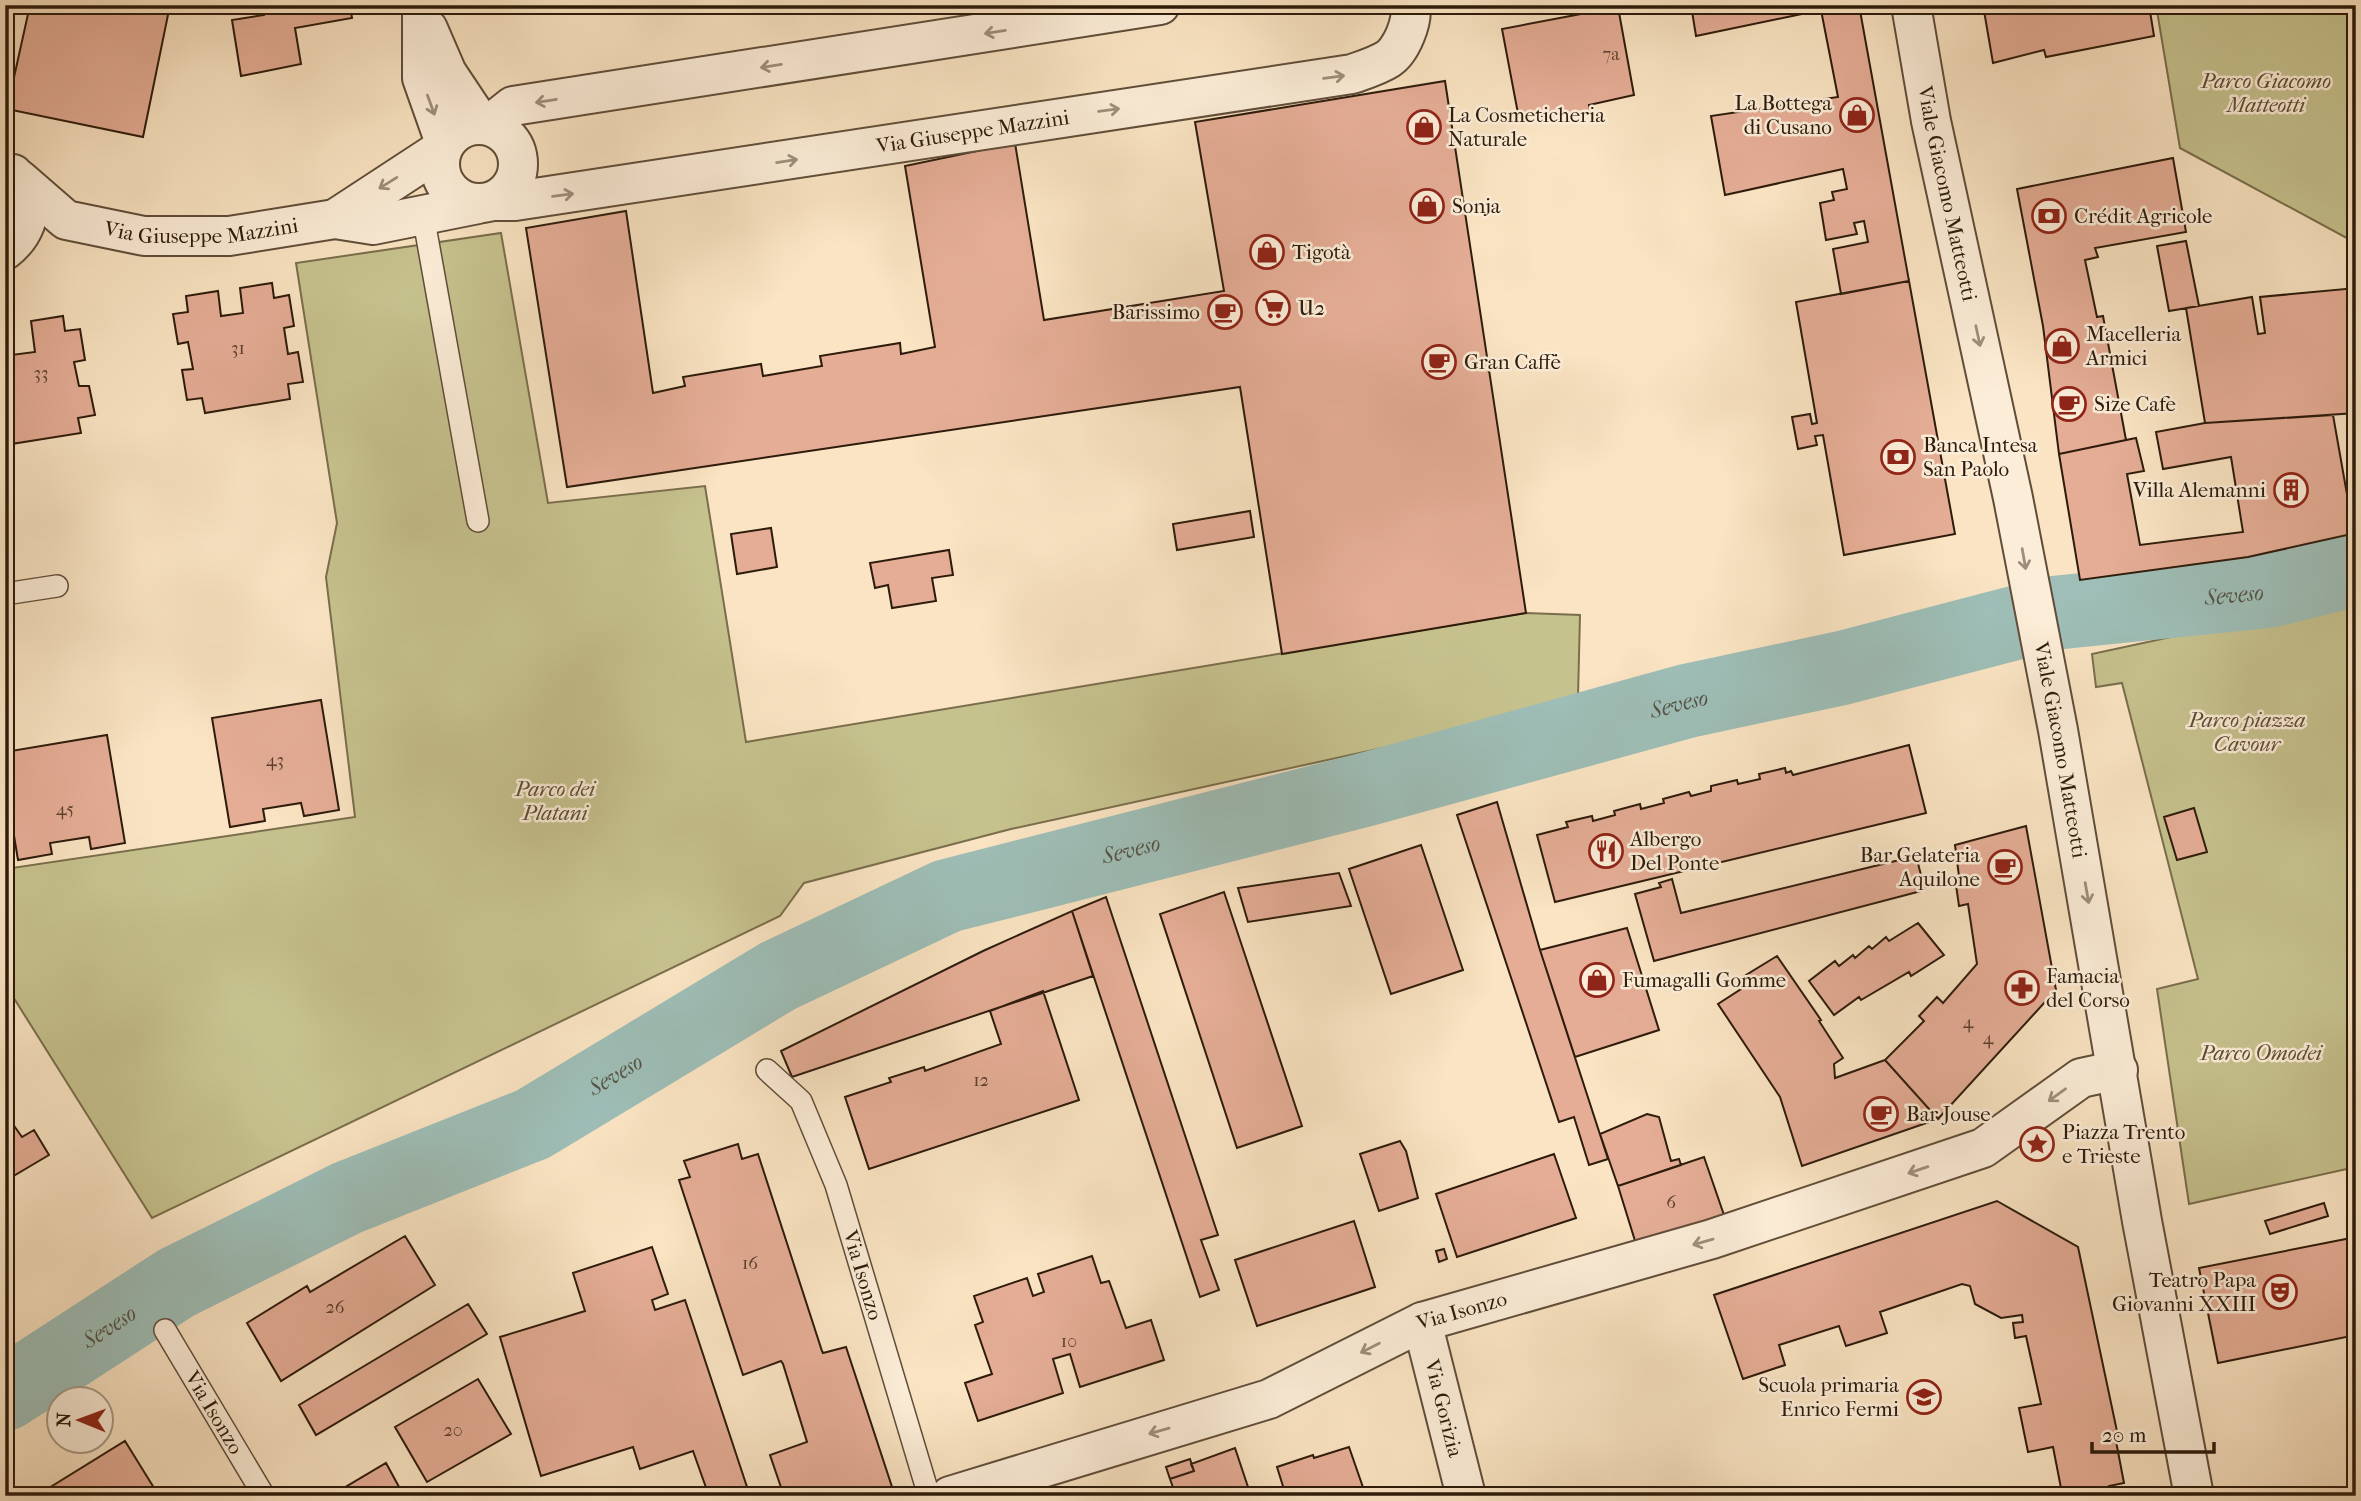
<svg xmlns="http://www.w3.org/2000/svg" width="2361" height="1501" viewBox="0 0 2361 1501" font-family="'IM FELL French Canon',serif">
<style>
.green{fill:#c6c28e;stroke:#7a6e4c;stroke-width:2}
.lines{fill:none;stroke-linecap:round;stroke-linejoin:round}
.river{stroke:#9ebeb7;stroke-width:74}
.building{fill:#e5ad96;stroke:#2d1b0b;stroke-width:2}
.service-casing{stroke:#604d39;stroke-width:24}
.minor-casing{stroke:#604d39;stroke-width:42}
.service{stroke:#fcedd8;stroke-width:21}
.minor{stroke:#fcedd8;stroke-width:38}
.oneway{stroke:#9f8e7c}
.labels{text-anchor:middle;stroke-width:5;stroke-linejoin:round;paint-order:stroke}
.number-label{font-size:18px;fill:#5b402e}
.park-label{font-size:21px;font-style:italic;fill:#5b4d32;stroke:#fcedd8}
.poi-label{font-size:21px;fill:#2d1b0b;stroke:#fcedd8;text-anchor:start}
.street-label{font-size:21px;fill:#2d1b0b;stroke:#fcedd8}
.water-label{font-size:23px;font-style:italic;fill:#555447;stroke:#fcedd8}
</style>
<rect width="100%" height="100%" fill="#fae4c3"/>
<filter id="stains"><feTurbulence type="fractalNoise" baseFrequency=".00286" numOctaves="4"/><feColorMatrix values="0 0 0 0 .2 0 0 0 0 .09 0 0 0 0 .02 0 0 0 .5 -.17"/></filter>
<radialGradient id="worn" r=".72"><stop offset=".6" stop-color="#630" stop-opacity="0"/><stop offset="1" stop-color="#630" stop-opacity=".3"/></radialGradient>
<path class="green" d="M2156,5H2356V243L2180,148Z
M501,233L548,503L705,486L746,742L1526,613L1580,615L1578,697L1387,747L1011,829L804,883L780,916L152,1218L5,984V869L355,817L326,577L337,523L296,263Z
M2356,597V1167L2189,1204L2157,989L2198,979L2122,683L2096,687L2092,654Z"/>
<g class="lines">
<path class="river" id="s1" d="M5,1394L176,1283L347,1198L533,1124L778,976L947,896L1364,790L1687,701L1842,668L2053,613L2269,591L2356,569"/>
</g>
<path class="building" d="M30,5H170L143,137L7,109Z
M262,5H350L352,18L295,28L301,64L241,76L232,20L264,15Z
M1691,5H1862H1859L1909,281L1841,294L1833,249L1868,242L1864,221L1854,223L1857,234L1826,240L1820,203L1834,200L1832,192L1847,189L1843,169L1725,195L1711,116L1838,97L1821,10L1696,36Z
M1983,5H2149L2154,36L2046,57L2044,50L1993,63Z
M1618,7L1634,95L1589,105L1590,111L1519,119L1502,29Z
M1445,81L1526,613L1282,654L1240,387L567,487L526,228L626,211L653,393L685,386L683,377L761,364L763,376L822,366L820,356L900,343L901,354L935,347L905,166L1015,143L1044,320L1224,291L1195,122Z
M2173,158L2186,232L2095,248L2098,257L2085,260L2097,317L2103,316L2126,440L2059,454L2043,326L2017,189Z
M2186,241L2199,306L2169,311L2157,246Z
M1909,281L1955,534L1844,555L1823,435L1815,436L1817,445L1798,449L1792,417L1810,414L1812,424L1817,423L1796,302Z
M272,283L274,298L289,295L294,326L284,328L288,354L298,352L303,382L288,384L290,399L205,413L202,398L187,400L182,370L193,369L188,342L178,344L173,314L188,312L186,296L218,291L221,316L243,313L240,288Z
M2356,288V413L2205,423L2186,308L2252,297L2258,334L2265,333L2260,297Z
M63,316L65,331L80,329L85,360L74,362L79,386H89L95,415L78,418L81,433L5,445V326L9,325L12,355L35,352L31,321Z
M2333,415L2351,517L2356,514V533L2248,557L2080,580L2059,454L2136,438L2144,471L2127,474L2140,545L2243,532L2231,457L2163,469L2156,432L2205,423Z
M1250,511L1254,537L1177,550L1173,524Z
M771,528L777,567L737,574L731,534Z
M949,550L953,575L932,578L936,601L892,608L888,585L875,588L870,563Z
M321,700L339,810L304,816L301,803L263,809L265,821L230,827L212,718Z
M107,735L125,843L91,849L89,837L50,843L52,854L18,860L5,781V752Z
M1909,745L1926,813L1555,902L1537,835L1568,827L1566,822L1592,816L1593,821L1615,815L1614,811L1640,804L1641,809L1664,803L1663,799L1689,792L1691,796L1711,791V786L1737,780L1738,784L1760,779L1759,774L1785,768L1786,773L1791,771L1793,775Z
M1497,802L1540,950L1608,1159L1589,1165L1574,1117L1559,1122L1457,815Z
M2194,808L2207,852L2177,860L2164,817Z
M2026,826L2056,990L1938,1119L1885,1060L1924,1021L1919,1016L1937,997L1943,1003L1977,964L1968,904L1959,906L1956,885L1960,884L1955,845Z
M1421,845L1463,970L1391,994L1349,869Z
M1916,856L1925,890L1654,961L1635,894L1661,887L1659,883L1672,879L1681,913Z
M1339,873L1351,906L1248,922L1238,888Z
M1224,892L1302,1126L1237,1148L1160,914Z
M1106,897L1218,1235L1201,1240L1219,1290L1200,1297L1072,911Z
M1072,911L1093,976L792,1077L781,1051L983,951Z
M1918,923L1944,955L1911,976L1909,972L1861,1000L1859,997L1834,1015L1809,981L1835,961L1839,966L1853,955L1855,958L1869,946L1872,949L1886,937L1889,941Z
M1627,928L1659,1030L1575,1057L1540,950Z
M1777,956L1821,1020L1819,1021L1843,1058L1834,1064L1835,1078L1885,1060L1938,1119L1802,1166L1780,1097L1718,1004L1741,989L1738,980Z
M1043,991L1079,1100L869,1169L845,1097L891,1082L889,1078L924,1067L925,1071L1001,1044L990,1011Z
M5,1113L22,1137L34,1130L49,1155L5,1181Z
M1647,1114L1659,1117L1671,1161L1679,1159L1681,1165L1618,1186L1600,1134Z
M1400,1141L1406,1151L1418,1198L1379,1211L1360,1154Z
M738,1144L742,1159L758,1154L822,1351L823,1353L846,1347L893,1490L876,1496H784L770,1455L807,1442L783,1364L781,1361L743,1375L679,1180L690,1177L684,1161Z
M1554,1154L1576,1218L1457,1257L1436,1194Z
M1704,1157L1724,1215L1636,1244L1618,1186Z
M1997,1201L2078,1247L2118,1436H2115L2124,1483L2109,1486L2111,1496H2028L2061,1488L2053,1447L2028,1452L2019,1408L2041,1404L2026,1336L2015,1338L2013,1323L2023,1322L2022,1315L2001,1318L1975,1304L1970,1286L1962,1284L1880,1312L1887,1333L1846,1346L1839,1326L1779,1345L1785,1365L1743,1379L1714,1295Z
M2324,1203L2328,1216L2270,1234L2265,1221Z
M1354,1221L1375,1287L1257,1326L1235,1260Z
M405,1236L435,1285L281,1381L247,1323L307,1286L310,1292Z
M2356,1237V1335L2218,1363L2199,1268Z
M652,1247L668,1294L652,1300L655,1310L685,1300L750,1496H709L693,1451L640,1469L633,1447L541,1476L500,1337L585,1311L573,1273Z
M1444,1249L1447,1259L1439,1262L1436,1251Z
M1092,1256L1101,1283L1109,1281L1126,1328L1151,1320L1164,1360L1080,1387L1070,1354L1053,1359L1063,1393L978,1421L965,1383L992,1374L975,1325L983,1322L974,1296L1027,1278L1033,1296L1044,1292L1038,1274Z
M468,1304L487,1334L316,1435L299,1405Z
M478,1379L511,1434L427,1482L395,1427Z
M125,1441L159,1496H36Z
M1349,1447L1366,1496H1286L1277,1467L1313,1455L1314,1458Z
M1235,1448L1251,1496H1176L1170,1479L1194,1471L1191,1464Z
M1190,1459L1194,1471L1170,1479L1166,1467Z
M386,1463L404,1496H333L332,1495Z"/>
<g class="lines">
<g class="service-casing">
<g id="service">
<path d="M423,215L478,521"/>
<path d="M5,594L57,586"/>
<path id="s2" d="M767,1070L801,1101L836,1185L929,1496"/>
<path id="s3" d="M165,1330L264,1496"/>
</g>
</g>
<g class="minor-casing">
<g id="minor">
<path d="M422,5V78L445,143"/>
<path id="s4" d="M1911,5L1931,121L2013,498L2058,730L2142,1221L2194,1496"/>
<path d="M428,29L447,73L481,124"/>
<circle cx="479" cy="164" r="39"/>
<path d="M489,125L513,106L1160,5"/>
<path id="s5" d="M20,180L66,220L144,236H229L335,219L373,225L478,204"/>
<path id="s6" d="M495,201H515L1352,74C1363,70 1377,66 1388,59C1401,51 1414,20 1410,5"/>
<path d="M335,219L442,149"/>
<path d="M5,250C30,231 38,197 13,174"/>
<path id="s7" d="M1422,1322L1466,1496"/>
<path id="s8" d="M950,1496L1269,1399L1422,1322L1712,1239L1983,1148L2081,1078L2118,1070"/>
</g>
</g>
<use href="#service" class="service"/>
<use href="#minor" class="minor"/>
</g>
<defs><path id="oneway-shaft" d="M-6 0H5M1.5-3L5.5 0L1.5 3" fill="none" stroke-width="1.6" stroke-linecap="round" stroke-linejoin="round" transform="scale(1.75)"/></defs>
<g class="oneway">
<use href="#oneway-shaft" transform="translate(995 32) rotate(171)"/>
<use href="#oneway-shaft" transform="translate(771 66) rotate(171)"/>
<use href="#oneway-shaft" transform="translate(1334 77) rotate(-8)"/>
<use href="#oneway-shaft" transform="translate(546 101) rotate(171)"/>
<use href="#oneway-shaft" transform="translate(431 105) rotate(70)"/>
<use href="#oneway-shaft" transform="translate(1109 110) rotate(-8)"/>
<use href="#oneway-shaft" transform="translate(787 161) rotate(-9)"/>
<use href="#oneway-shaft" transform="translate(388 183) rotate(148)"/>
<use href="#oneway-shaft" transform="translate(563 195) rotate(-8)"/>
<use href="#oneway-shaft" transform="translate(1978 336) rotate(78)"/>
<use href="#oneway-shaft" transform="translate(2024 559) rotate(80)"/>
<use href="#oneway-shaft" transform="translate(2087 893) rotate(80)"/>
<use href="#oneway-shaft" transform="translate(2057 1095) rotate(144)"/>
<use href="#oneway-shaft" transform="translate(1918 1170) rotate(161)"/>
<use href="#oneway-shaft" transform="translate(1703 1242) rotate(164)"/>
<use href="#oneway-shaft" transform="translate(1370 1348) rotate(153)"/>
<use href="#oneway-shaft" transform="translate(1159 1431) rotate(164)"/>
</g>
<defs>
<g id="shop-ring" transform="scale(1.75)"><circle r="9.5" fill="#fcedd8" stroke="#8f2418" stroke-width="1.5"/><path d="M-5-2.5h2.3a2.7 3.5 0 0 1 5.4 0H5L5.5 6h-11ZM-1.5-2.5h3a1.5 2.3 0 0 0-3 0Z" fill="#8f2418"/></g>
<g id="bank-ring" transform="scale(1.75)"><circle r="9.5" fill="#fcedd8" stroke="#8f2418" stroke-width="1.5"/><path d="M-6-4H6V4H-6ZM0-2.3a2.3 2.3 0 1 0 0 4.6a2.3 2.3 0 1 0 0-4.6Z" fill="#8f2418"/></g>
<g id="supermarket-ring" transform="scale(1.75)"><circle r="9.5" fill="#fcedd8" stroke="#8f2418" stroke-width="1.5"/><path d="M-6-5.5h2.5l.6 2H6L4.5 2H-2.5L-4.4-4H-6ZM-1.5 3.2a1.3 1.3 0 1 0 .1 0ZM3 3.2a1.3 1.3 0 1 0 .1 0Z" fill="#8f2418"/></g>
<g id="cafe-ring" transform="scale(1.75)"><circle r="9.5" fill="#fcedd8" stroke="#8f2418" stroke-width="1.5"/><path d="M-5.5-4.5H6V0H3Q3 3.5 0 3.5H-2.5Q-5.5 3.5-5.5 0ZM3-3.2v2h1.7v-2ZM-6 4.5H4V6H-6Z" fill="#8f2418"/></g>
<g id="building-ring" transform="scale(1.75)"><circle r="9.5" fill="#fcedd8" stroke="#8f2418" stroke-width="1.5"/><path d="M-4-6H4V6H1V3H-1V6H-4ZM-2.5-4.3h1.7v1.8h-1.7ZM.8-4.3h1.7v1.8H.8ZM-2.5-1h1.7V.8h-1.7ZM.8-1h1.7V.8H.8Z" fill="#8f2418"/></g>
<g id="restaurant-ring" transform="scale(1.75)"><circle r="9.5" fill="#fcedd8" stroke="#8f2418" stroke-width="1.5"/><path d="M-5-6h1v4h1v-4h1v4h1v-4h1v5L-1.5 .5V6h-2V.5L-5-1ZM5-6V6H3V1.5H1.5Q1.5-4 5-6Z" fill="#8f2418"/></g>
<g id="pharmacy-ring" transform="scale(1.75)"><circle r="9.5" fill="#fcedd8" stroke="#8f2418" stroke-width="1.5"/><path d="M-2-6h4v4h4v4h-4v4h-4v-4h-4v-4h4Z" fill="#8f2418"/></g>
<g id="sight-ring" transform="scale(1.75)"><circle r="9.5" fill="#fcedd8" stroke="#8f2418" stroke-width="1.5"/><path d="M0-6L1.8-2.2L6-1.7L2.9 1.2L3.7 5.4L0 3.3L-3.7 5.4L-2.9 1.2L-6-1.7L-1.8-2.2Z" fill="#8f2418"/></g>
<g id="theatre-ring" transform="scale(1.75)"><circle r="9.5" fill="#fcedd8" stroke="#8f2418" stroke-width="1.5"/><path d="M-5-5.5Q0-4 5-5.5V0Q5 5 0 6Q-5 5-5 0ZM-3.3-2.5H-1v1.5H-3.3ZM1-2.5H3.3v1.5H1ZM-2.8 1Q0 5.5 2.8 1Z" fill="#8f2418"/></g>
<g id="school-ring" transform="scale(1.75)"><circle r="9.5" fill="#fcedd8" stroke="#8f2418" stroke-width="1.5"/><path d="M0-5L7-2L0 1L-7-2ZM-4 1L0 2.5L4 1V4Q0 6-4 4Z" fill="#8f2418"/></g>
</defs>
<g fill-rule="evenodd">
<use href="#shop-ring" x="1857" y="115"/>
<use href="#shop-ring" x="1424" y="127"/>
<use href="#shop-ring" x="1427" y="206"/>
<use href="#bank-ring" x="2049" y="216"/>
<use href="#shop-ring" x="1267" y="252"/>
<use href="#supermarket-ring" x="1273" y="308"/>
<use href="#cafe-ring" x="1225" y="312"/>
<use href="#shop-ring" x="2062" y="346"/>
<use href="#cafe-ring" x="1439" y="362"/>
<use href="#cafe-ring" x="2069" y="404"/>
<use href="#bank-ring" x="1898" y="457"/>
<use href="#building-ring" x="2291" y="490"/>
<use href="#restaurant-ring" x="1606" y="851"/>
<use href="#cafe-ring" x="2005" y="867"/>
<use href="#shop-ring" x="1597" y="980"/>
<use href="#pharmacy-ring" x="2022" y="988"/>
<use href="#cafe-ring" x="1881" y="1114"/>
<use href="#sight-ring" x="2037" y="1144"/>
<use href="#theatre-ring" x="2280" y="1292"/>
<use href="#school-ring" x="1924" y="1397"/>
</g>
<g class="labels">
<g class="number-label">
<text x="1611" y="60">7a</text>
<text x="238" y="354">31</text>
<text x="41" y="379">33</text>
<text x="275" y="766">43</text>
<text x="65" y="815">45</text>
<text x="1968" y="1028">4</text>
<text x="1988" y="1044">4</text>
<text x="981" y="1086">12</text>
<text x="1671" y="1208">6</text>
<text x="750" y="1269">16</text>
<text x="335" y="1313">26</text>
<text x="1069" y="1347">10</text>
<text x="453" y="1436">20</text>
</g>
<g class="park-label">
<text x="2266" y="88">Parco Giacomo<tspan x="2266" dy="24">Matteotti</tspan></text>
<text x="2247" y="727">Parco piazza<tspan x="2247" dy="24">Cavour</tspan></text>
<text x="555" y="796">Parco dei<tspan x="555" dy="24">Platani</tspan></text>
<text x="2261" y="1060">Parco Omodei</text>
</g>
<g class="poi-label">
<text x="1832" y="110" text-anchor="end">La Bottega<tspan x="1832" dy="24">di Cusano</tspan></text>
<text x="1448" y="122">La Cosmeticheria<tspan x="1448" dy="24">Naturale</tspan></text>
<text x="1452" y="213">Sonja</text>
<text x="2074" y="223">Crédit Agricole</text>
<text x="1292" y="259">Tigotà</text>
<text x="1298" y="315">U2</text>
<text x="1200" y="319" text-anchor="end">Barissimo</text>
<text x="2086" y="341">Macelleria<tspan x="2086" dy="24">Armici</tspan></text>
<text x="1464" y="369">Gran Caffė</text>
<text x="2094" y="411">Size Cafe</text>
<text x="1923" y="452">Banca Intesa<tspan x="1923" dy="24">San Paolo</tspan></text>
<text x="2266" y="497" text-anchor="end">Villa Alemanni</text>
<text x="1630" y="846">Albergo<tspan x="1630" dy="24">Del Ponte</tspan></text>
<text x="1980" y="862" text-anchor="end">Bar Gelateria<tspan x="1980" dy="24">Aquilone</tspan></text>
<text x="2046" y="983">Famacia<tspan x="2046" dy="24">del Corso</tspan></text>
<text x="1622" y="987">Fumagalli Gomme</text>
<text x="1906" y="1121">Bar Jouse</text>
<text x="2062" y="1139">Piazza Trento<tspan x="2062" dy="24">e Trieste</tspan></text>
<text x="2256" y="1287" text-anchor="end">Teatro Papa<tspan x="2256" dy="24">Giovanni XXIII</tspan></text>
<text x="1899" y="1392" text-anchor="end">Scuola primaria<tspan x="1899" dy="24">Enrico Fermi</tspan></text>
</g>
<g class="street-label">
<text dy="7" stroke="none"><textPath href="#s6" startOffset="483">Via Giuseppe Mazzini</textPath></text>
<text dy="7" stroke="none"><textPath href="#s4" startOffset="192">Viale Giacomo Matteotti</textPath></text>
<text dy="7" stroke="none"><textPath href="#s5" startOffset="198">Via Giuseppe Mazzini</textPath></text>
<text dy="7" stroke="none"><textPath href="#s4" startOffset="760">Viale Giacomo Matteotti</textPath></text>
<text dy="7" stroke="none"><textPath href="#s2" startOffset="231">Via Isonzo</textPath></text>
<text dy="7" stroke="none"><textPath href="#s8" startOffset="546">Via Isonzo</textPath></text>
<text dy="7" stroke="none"><textPath href="#s7" startOffset="89">Via Gorizia</textPath></text>
<text dy="7" stroke="none"><textPath href="#s3" startOffset="96">Via Isonzo</textPath></text>
</g>
<g class="water-label">
<text dy="8" stroke="none"><textPath href="#s1" startOffset="2392">Seveso</textPath></text>
<text dy="8" stroke="none"><textPath href="#s1" startOffset="1825">Seveso</textPath></text>
<text dy="8" stroke="none"><textPath href="#s1" startOffset="1258">Seveso</textPath></text>
<text dy="8" stroke="none"><textPath href="#s1" startOffset="691">Seveso</textPath></text>
<text dy="8" stroke="none"><textPath href="#s1" startOffset="124">Seveso</textPath></text>
</g>
</g>
<rect width="2361" height="1501" fill="none" stroke="#fae4c3" stroke-width="28"/>
<rect x="7" y="7" width="2347" height="1487" fill="none" stroke="#2d1b0b" stroke-width="3.5"/>
<rect x="14" y="14" width="2333" height="1473" fill="none" stroke="#2d1b0b" stroke-width="2"/>
<g transform="translate(80 1420) rotate(271)"><circle r="33" fill="#fcedd8" stroke="#a99986" stroke-width="2"/>
<path d="M0-5L12 26L0 18L-12 26Z" fill="#8f2418"/>
<text y="-10" font-size="19" font-weight="bold" text-anchor="middle" fill="#2d1b0b">N</text>
</g>
<path d="M2092 1442v10h122v-10" fill="none" stroke="#2d1b0b" stroke-width="3.5"/>
<text x="2102" y="1442" font-size="21" fill="#2d1b0b" stroke="#fcedd8" stroke-width="5" paint-order="stroke">20 m</text>
<rect width="100%" height="100%" filter="url(#stains)"/>
<rect width="100%" height="100%" fill="url(#worn)"/>
</svg>
